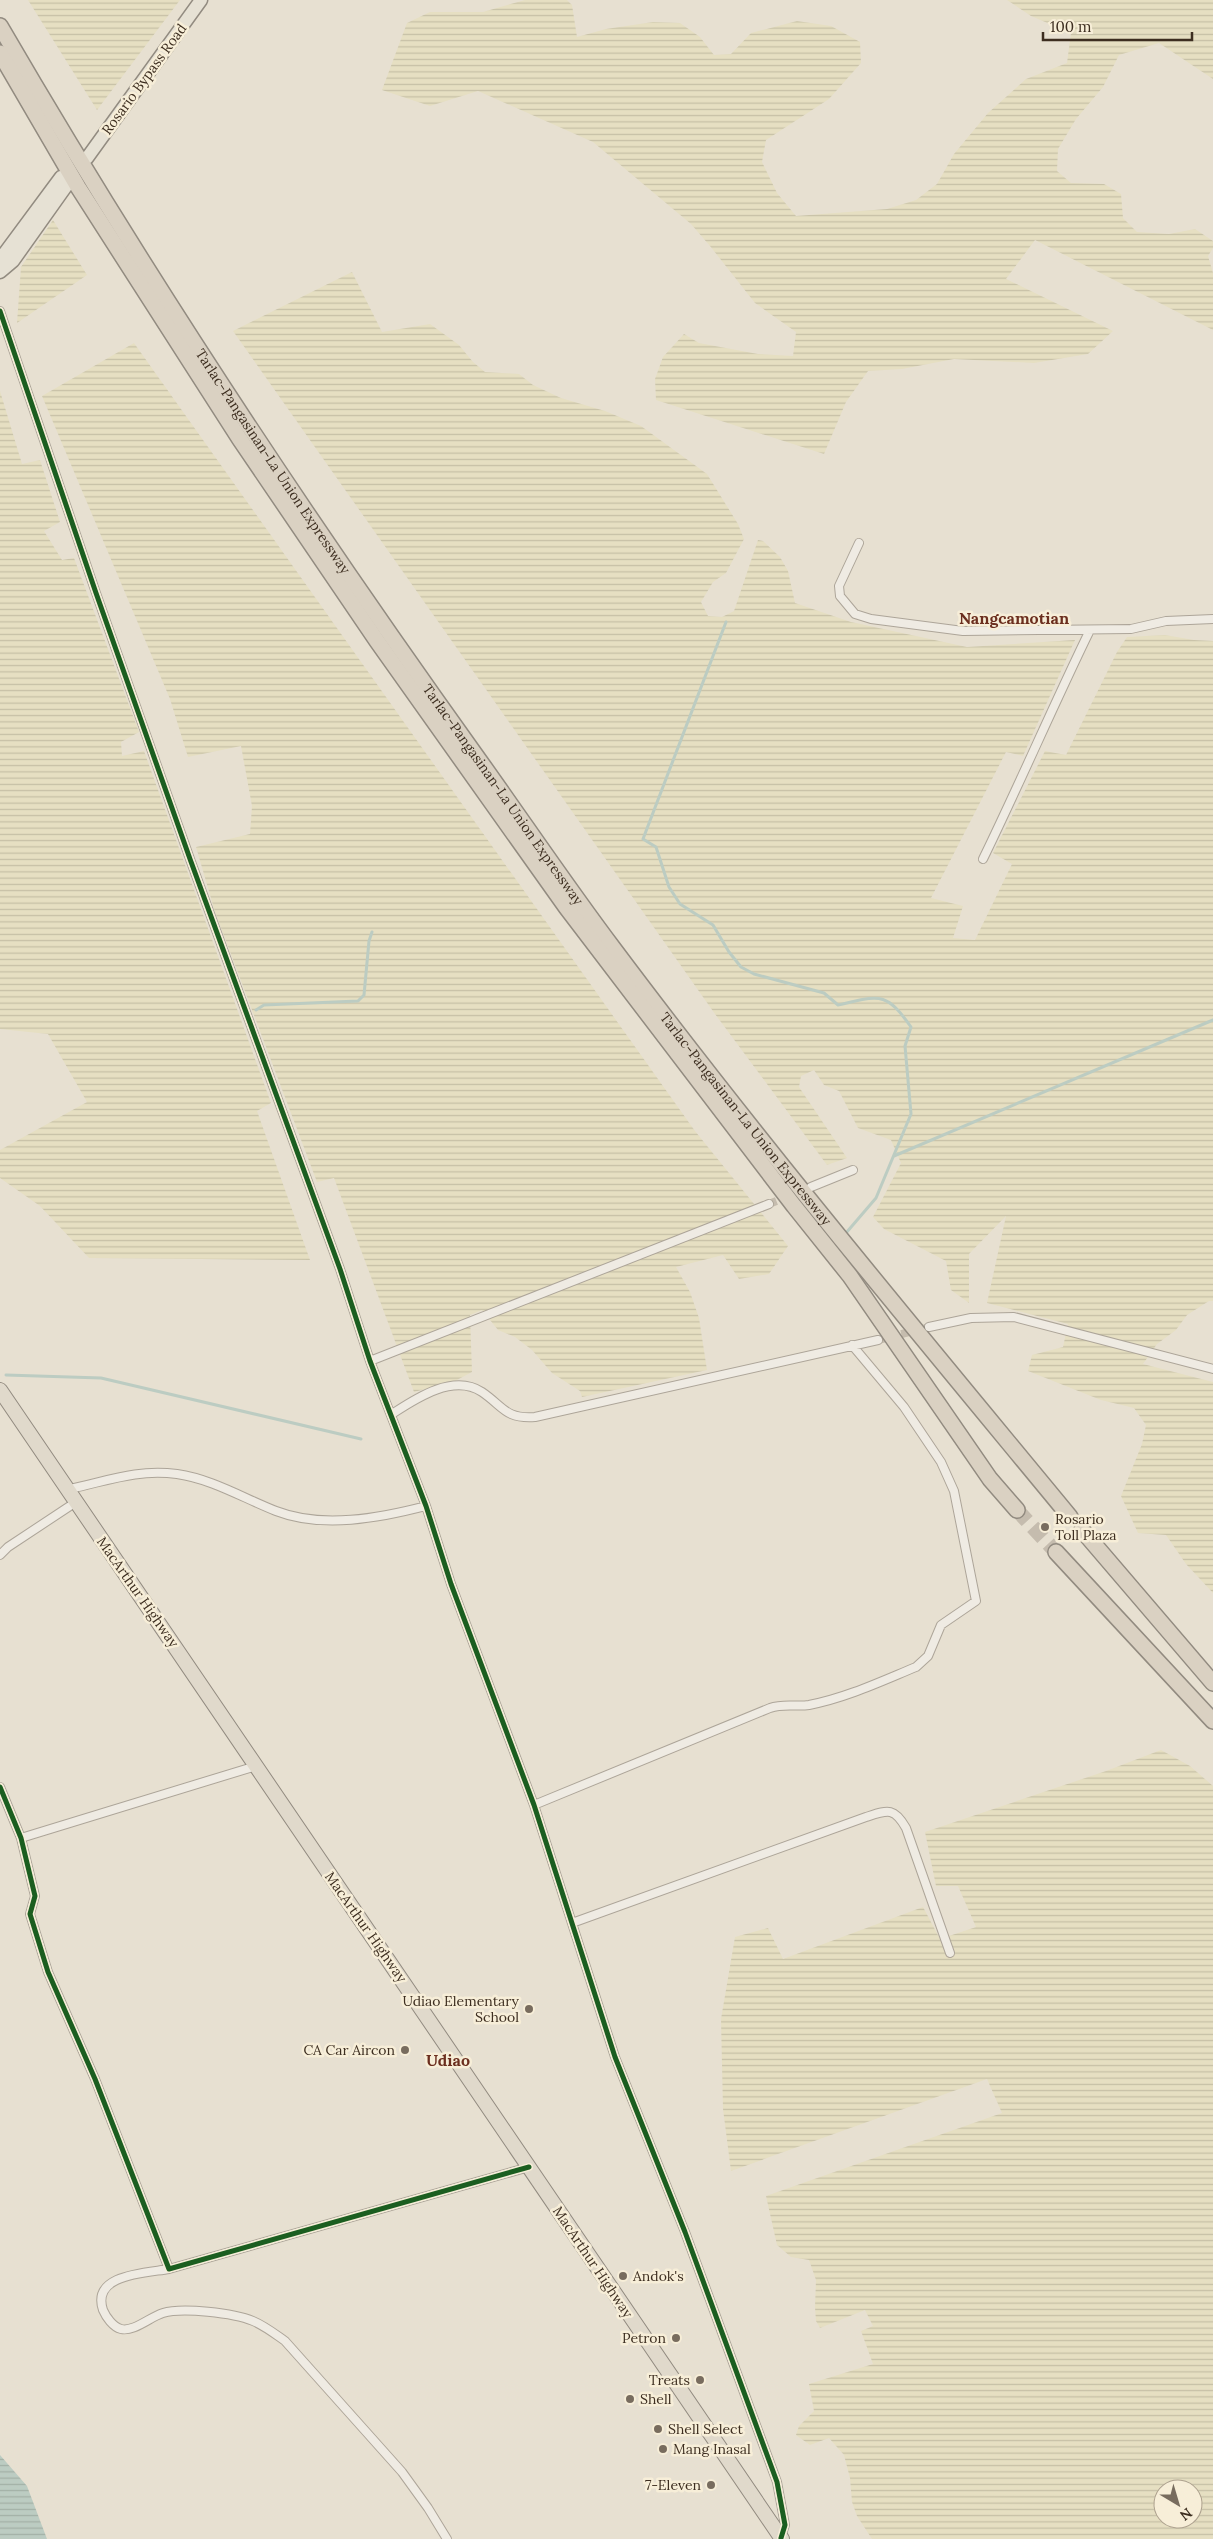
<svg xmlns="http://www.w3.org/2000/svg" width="1213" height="2539" viewBox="0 0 1213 2539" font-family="Lora,serif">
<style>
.farmland{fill:url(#farmland-rules);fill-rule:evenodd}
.water{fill:url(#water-rules)}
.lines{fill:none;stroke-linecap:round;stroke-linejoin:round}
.stream{stroke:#bcccc2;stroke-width:3}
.minor-tunnel{stroke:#c5bcae;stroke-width:8;stroke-dasharray:8 4;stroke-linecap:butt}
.motorway-tunnel{stroke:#c5bcae;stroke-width:15;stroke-dasharray:15 8;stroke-linecap:butt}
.minor-casing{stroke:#ada599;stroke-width:10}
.primary-casing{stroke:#928b80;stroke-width:15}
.trunk-casing{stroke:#928b80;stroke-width:16}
.motorway-casing{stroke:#928b80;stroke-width:18}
.minor{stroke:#efebe3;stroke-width:8}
.primary{stroke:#e6e1d4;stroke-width:12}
.trunk{stroke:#e0d9cb;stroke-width:14}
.motorway{stroke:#dad1c2;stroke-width:15}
.cycleway-casing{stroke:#f7eed8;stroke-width:8}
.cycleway{stroke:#1b5e20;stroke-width:5}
.poi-dot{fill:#786c5e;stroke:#f7eed8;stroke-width:2}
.labels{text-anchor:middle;stroke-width:5;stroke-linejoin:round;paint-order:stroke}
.street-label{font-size:14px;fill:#3d2e20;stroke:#f7eed8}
.poi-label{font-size:14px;fill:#3d2e20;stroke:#f7eed8;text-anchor:start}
.quarter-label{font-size:16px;font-weight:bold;fill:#6b2e1e;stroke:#f7eed8}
</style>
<defs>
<pattern id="farmland-rules" width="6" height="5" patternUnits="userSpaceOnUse" patternTransform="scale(1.25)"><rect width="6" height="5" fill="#e6dfc2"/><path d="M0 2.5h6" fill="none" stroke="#c6c0a6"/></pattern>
<pattern id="water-rules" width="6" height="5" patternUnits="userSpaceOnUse" patternTransform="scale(1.25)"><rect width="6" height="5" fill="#bcccc2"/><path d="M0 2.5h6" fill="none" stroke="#a2b0a6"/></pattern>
</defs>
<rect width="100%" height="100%" fill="#e7e0d1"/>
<path class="farmland" d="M28,0H180L97,110Z
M525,0H567L572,5L577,37L606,29L653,22L680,23L700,37L714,55L731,54L751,33L797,21L831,26L860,42L861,63L829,99L766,140L762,162L777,193L796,216L887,209L916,200L937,184L954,154L988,113L1026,79L1067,63L1071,33L1031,16L1007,0H1213V79L1159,43L1119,55L1103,87L1076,119L1058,149L1057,171L1071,183L1104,184L1121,194L1123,218L1137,232L1169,234L1195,229L1213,241V248L1208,256L1213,273V330L1035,240L1006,279L1113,331L1088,354L1034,363L954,359L902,369L868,371L846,402L824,454L656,400L655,379L663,357L684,334L699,343L758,354L793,356L796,332L755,303L710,246L691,224L593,142L478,91L430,106L382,90L407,23L430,12H483Z
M53,220L87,275L17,323L21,267Z
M352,272L382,332L430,324L459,345L473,362L485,372L519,374L533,385L561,398L605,411L641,426L707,474L738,524L744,539L726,573L713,582L701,602L708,616L722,617L734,611L758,540L763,541L780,557L788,571L795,603L851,622L967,647L1075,640L1023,756L1006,752L931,898L963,906L953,938L975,940L1012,864L993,853L1045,751L1066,755L1117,652L1127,637L1165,635L1194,640L1213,641V1301H1209L1187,1315L1176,1330L1157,1344L1143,1364L1213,1382V1593L1186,1564L1166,1535L1138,1533L1121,1496L1142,1444L1146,1425L1134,1408L1101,1400L1028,1371L1032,1355L1063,1347L1068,1324L987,1303L1006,1216L969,1254V1303L951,1290L946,1261L884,1229L873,1217L901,1163L891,1140L858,1128L839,1091L824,1085L814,1070L801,1076L799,1087L847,1158L827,1165L715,1014L233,331Z
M134,343L695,1131L788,1246L769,1274L739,1279L723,1255L676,1267L690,1292L699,1318L707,1370L582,1397L580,1391L552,1373L532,1350L515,1337L498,1330L482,1310L470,1315L472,1372L455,1381L414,1392L334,1178L317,1182L215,912L196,847L250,834L252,806L241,746L188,757L170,699L42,396Z
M0,391L22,464L40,460L60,522L44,531L62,560L74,558L139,732L121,742L122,756L144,751L271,1103L257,1111L310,1260L89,1258L40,1206L0,1178V1150L87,1102L48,1034L0,1029Z
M1161,1750L1190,1766L1213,1786V2539H872L857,2516L852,2502L850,2478L844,2455L829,2438L810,2445L796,2435L799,2426L814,2411L809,2384L873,2364L861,2331L873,2326L865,2310L820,2328L816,2321L815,2307L816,2280L809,2260L791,2257L777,2245L766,2196L1002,2113L987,2079L731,2171L723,2109L721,2019L735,1937L768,1928L783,1959L923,1907L940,1939L976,1927L958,1886H936L925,1832L1106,1771ZM1163,2489H1193V2519H1163Z"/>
<path class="water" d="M0,2455L27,2486L47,2539H0Z"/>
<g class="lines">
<path class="stream" d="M726,622L643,839L656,847L669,887L680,904L713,925L729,952L741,967L754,974L824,993L838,1005C879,996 885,990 911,1027L905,1046L911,1114L876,1198L846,1233
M256,1010L264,1005L358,1001L364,995L369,941L372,932
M894,1156L1213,1020
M6,1375L101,1378L361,1439"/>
<path class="minor-tunnel" d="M769,1204L804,1190
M878,1340L929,1327"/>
<path class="motorway-tunnel" d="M1017,1510L1056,1552"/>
<g class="minor-casing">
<path id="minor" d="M0,311L96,593L190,859L340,1269L370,1361L426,1506L451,1584L534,1805L615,2057L685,2232L777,2482L785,2525L781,2537
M859,543L839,586L840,596L855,614L871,619L963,631L1131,629L1166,621L1213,619
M983,859C1020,783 1053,706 1090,630
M811,1187L853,1170
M929,1327L971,1318L1014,1317L1213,1369
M370,1361L769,1204
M392,1414C415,1399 453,1373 482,1392C504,1407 505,1419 535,1417L878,1340
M69,1489C108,1481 135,1469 177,1474C212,1479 243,1498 276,1511C322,1529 380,1518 426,1506
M0,1555L8,1547L76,1502
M0,1787L21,1838L35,1896L30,1914L48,1972L95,2079L169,2269L529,2167
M534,1805L770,1708C784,1703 796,1707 809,1705C846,1698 882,1681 916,1667L928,1656L941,1625L976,1601L954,1491L941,1462L904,1407L852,1345
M21,1838L256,1766
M572,1923L866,1817C888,1810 894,1807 906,1828L950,1953
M169,2269C146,2273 91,2274 103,2310C106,2317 113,2327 121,2329C134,2332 150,2317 163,2313C182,2307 234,2313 253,2321C265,2326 275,2334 285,2341L402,2472L428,2508L447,2539"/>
</g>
<g class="primary-casing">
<path id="primary" d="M87,158L201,0
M3,268L4,254L61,177
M0,272L13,261L67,185"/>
</g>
<g class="trunk-casing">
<path id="trunk" d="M0,1390L782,2539"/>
</g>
<g class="motorway-casing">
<g id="motorway">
<path id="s1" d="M0,26C147,279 309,523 479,760C524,823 567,887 613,948C759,1143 915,1329 1070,1517"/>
<path d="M0,53L78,187L239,438L377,641L566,907L794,1206L850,1276L990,1479L1017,1510"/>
<path d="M1082,1530L1213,1683"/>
<path d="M1056,1552L1213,1721"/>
</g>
</g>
<use href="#minor" class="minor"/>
<use href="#primary" class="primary"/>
<use href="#trunk" class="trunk"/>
<use href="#motorway" class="motorway"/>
<g class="cycleway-casing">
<path id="cycleway" d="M0,311L96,593L190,859L340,1269L370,1361L426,1506L451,1584L534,1805L615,2057L685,2232L777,2482L785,2525L781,2538
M0,1787L21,1838L35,1896L30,1914L48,1972L95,2079L169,2269L529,2167"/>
</g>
<use href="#cycleway" class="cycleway"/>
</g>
<g class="poi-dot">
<circle cx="1045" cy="1527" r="5"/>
<circle cx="529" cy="2009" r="5"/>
<circle cx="405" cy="2050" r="5"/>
<circle cx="623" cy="2276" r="5"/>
<circle cx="676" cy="2338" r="5"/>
<circle cx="700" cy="2380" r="5"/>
<circle cx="630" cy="2399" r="5"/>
<circle cx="658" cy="2429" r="5"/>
<circle cx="663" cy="2449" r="5"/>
<circle cx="711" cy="2485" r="5"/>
</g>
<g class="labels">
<g class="street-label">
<text transform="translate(144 79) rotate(-54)" y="5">Rosario Bypass Road</text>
<text dy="5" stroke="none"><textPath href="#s1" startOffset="514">Tarlac-Pangasinan-La Union Expressway</textPath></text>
<text dy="5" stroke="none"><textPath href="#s1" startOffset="919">Tarlac-Pangasinan-La Union Expressway</textPath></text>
<text dy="5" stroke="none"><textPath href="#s1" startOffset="1324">Tarlac-Pangasinan-La Union Expressway</textPath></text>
<text transform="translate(138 1592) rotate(55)" y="5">MacArthur Highway</text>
<text transform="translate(366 1927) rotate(55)" y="5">MacArthur Highway</text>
<text transform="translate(593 2262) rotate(56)" y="5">MacArthur Highway</text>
</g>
<g class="poi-label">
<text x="1055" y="1524">Rosario<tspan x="1055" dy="16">Toll Plaza</tspan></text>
<text x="519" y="2006" text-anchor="end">Udiao Elementary<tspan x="519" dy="16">School</tspan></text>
<text x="395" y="2055" text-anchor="end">CA Car Aircon</text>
<text x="633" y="2281">Andok's</text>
<text x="666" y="2343" text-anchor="end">Petron</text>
<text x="690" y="2385" text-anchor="end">Treats</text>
<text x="640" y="2404">Shell</text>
<text x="668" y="2434">Shell Select</text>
<text x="673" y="2454">Mang Inasal</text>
<text x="701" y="2490" text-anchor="end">7-Eleven</text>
</g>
<g class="quarter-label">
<text x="1014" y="624">Nangcamotian</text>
<text x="448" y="2066">Udiao</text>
</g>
</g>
<g transform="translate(1178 2504) rotate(142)"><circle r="24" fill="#f7eed8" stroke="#ada18e"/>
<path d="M0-4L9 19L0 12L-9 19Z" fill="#786c5e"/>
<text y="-8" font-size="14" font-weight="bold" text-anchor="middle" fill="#3d2e20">N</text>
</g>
<path d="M1043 32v8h149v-8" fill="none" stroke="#3d2e20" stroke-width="2.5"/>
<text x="1050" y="32" font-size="15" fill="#3d2e20" stroke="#f7eed8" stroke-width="4" paint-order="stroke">100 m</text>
</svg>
